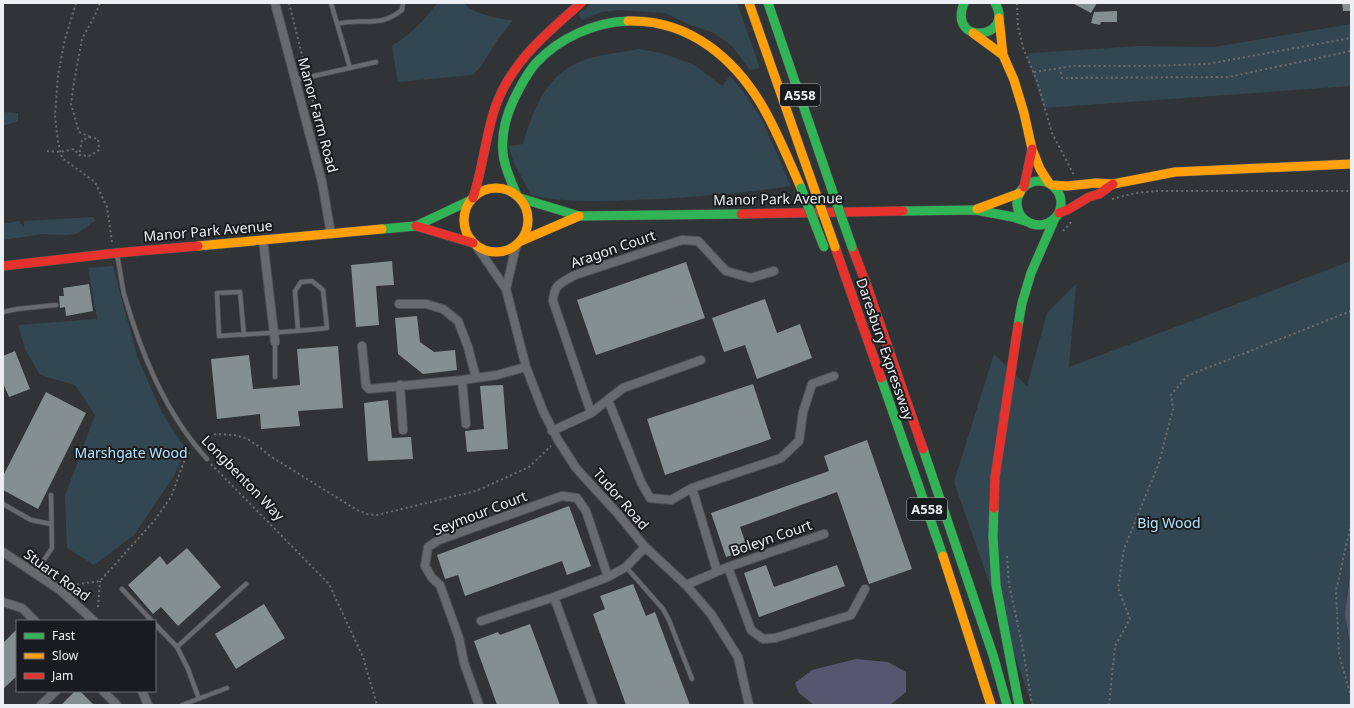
<svg xmlns="http://www.w3.org/2000/svg" width="1354" height="708" viewBox="0 0 1354 708" font-family="'Noto Sans',sans-serif">
<style>
.green{fill:#334752}
.water{fill:#56576e}
.building{fill:#858e90}
.lines{fill:none;stroke-linecap:round;stroke-linejoin:round}
.lane-casing{stroke:#505255;stroke-width:5.5}
.street-casing{stroke:#505255;stroke-width:10}
.fast-casing{stroke:#505255;stroke-width:10}
.slow-casing{stroke:#505255;stroke-width:10}
.jam-casing{stroke:#505255;stroke-width:10}
.path{stroke:#6c6f70;stroke-width:2;stroke-dasharray:2 3;stroke-linecap:butt}
.lane{stroke:#686b6d;stroke-width:4}
.street{stroke:#686b6d;stroke-width:8}
.fast{stroke:#30b455;stroke-width:9}
.slow{stroke:#ff9f0a;stroke-width:9}
.jam{stroke:#e5322d;stroke-width:9}
.fast-bridge-casing{stroke:#505255;stroke-width:10;stroke-linecap:butt}
.slow-bridge-casing{stroke:#505255;stroke-width:10;stroke-linecap:butt}
.fast-bridge{stroke:#30b455;stroke-width:9}
.slow-bridge{stroke:#ff9f0a;stroke-width:9}
.labels{text-anchor:middle;stroke-width:4;stroke-linejoin:round;paint-order:stroke}
.shield{fill:#191c1e;stroke:#adb0b3;stroke-width:1}
.shield-label{font-size:13px;font-weight:bold;fill:#ecf0f3}
.street-label{font-size:14px;fill:#ecf0f3;stroke:#191c1e}
.park-label{font-size:14px;fill:#b8e3fc;stroke:#191c1e}
</style>
<rect width="100%" height="100%" fill="#313436"/>
<path class="green" d="M437,3H464C470,13 501,20 513,20L498,39L481,66L473,75L398,82L392,46C410,35 425,20 437,3Z
M592,3H737L760,68L750,70L732,46L714,33L688,24L665,13L619,10L602,12L582,20L578,14Z
M1351,24V86L1044,108L1027,56L1031,53L1141,46L1214,47Z
M639,49L665,54L694,65L722,86L730,76L748,98L762,120L791,186C739,194 687,198 634,200C599,201 565,203 531,195L514,163L508,146L523,144C534,107 547,72 587,59C604,54 622,52 639,49Z
M3,112L18,113V121L3,126Z
M94,217L95,221L76,234L67,235L43,234L3,240V224L19,221L24,228V221Z
M1351,261V564L1346,596L1347,630L1351,650V705H1032L954,482L994,354L1027,386L1047,313L1076,284L1069,367Z
M113,266L137,356L161,411L185,449L174,476L134,535L94,565L67,548L65,496L95,415L75,385L40,375L25,349L18,325L97,319L88,268Z"/>
<path class="water" d="M1351,564V650L1345,614Z
M856,659L888,662L906,672V692L890,705H814L799,693L795,683L812,670Z"/>
<path class="building" d="M1072,3H1097L1091,13Z
M1342,3H1351V11H1343Z
M1117,11V22H1101L1100,25L1091,23L1094,12Z
M392,261L394,285L376,286L379,325L356,327L351,265Z
M686,262L705,318L596,355L577,300Z
M89,284L93,311L66,316L65,307L60,308L59,296H64L63,288Z
M765,299L777,333L800,324L812,358L757,379L745,345L724,352L712,318Z
M417,316L420,342L434,352L455,350L457,370L423,374L398,354L395,318Z
M338,346L343,408L298,411L300,426L261,429L260,414L217,419L211,359L249,355L253,389L300,385L297,349Z
M15,351L30,389L9,397L3,383V356Z
M753,384L771,439L665,475L647,419Z
M503,385L508,449L467,452L465,431L484,429L480,386Z
M46,392L86,413L38,509L3,490V476Z
M388,400L392,438L411,437L413,459L368,461L364,403Z
M867,440L912,569L869,584L837,492L740,527L748,550L726,557L711,513L829,471L824,456Z
M569,506L591,566L567,575L562,561L465,596L458,575L445,579L437,555Z
M187,548L221,587L178,626L161,607L153,614L128,585L160,556L167,565Z
M766,565L774,587L837,565L845,586L759,617L744,573Z
M633,584L646,616L655,612L690,705H626L593,614L605,609L600,596Z
M264,604L285,638L236,669L215,634Z
M530,624L560,705H497L474,641L498,632L500,635Z
M17,629V676L3,689V643Z
M75,691H80L94,705H61Z"/>
<g class="lines">
<g class="lane-casing">
<path id="lane" d="M331,3L350,68
M337,24C364,17 378,29 402,10L403,3
M296,80L376,62
M117,255C120,268 121,281 124,294C141,353 165,413 207,459
M3,312L17,309L56,305
M244,335L240,292L217,293L219,336C255,334 291,332 327,328L323,290L312,281L301,282L295,291L298,331
M275,377V342
M3,504L31,520L51,524
M626,567L663,609L669,620L692,679
M35,573L52,548L51,495
M122,589L152,621
M155,624L177,647L188,669L199,699
M177,647L246,584
M182,705L227,688"/>
</g>
<g class="street-casing">
<path id="street" d="M275,3L322,182L331,234
M263,240L275,342
M477,247L506,289L526,367L543,411L558,440L576,468L618,514L645,547L686,585L711,614L738,657L749,705
M506,289L516,246
M399,304H426L443,309L458,321L468,347L476,378
M362,346L366,386L369,389L462,380L497,375L526,367
M462,380L466,424
M400,385L403,430
M608,400L641,482L650,498L671,500L692,488L781,458L799,441L803,412L812,384L834,376
M591,413L553,301C554,284 561,283 575,275L682,240L698,241L726,271L751,278L774,271
M552,431L591,413L623,388L701,360
M692,488L717,571
M3,552L60,590L94,621
M728,567L751,630L763,639L775,638L851,615L865,589
M686,585L728,567L824,534
M554,597L593,705
M3,602L22,608L35,621
M481,621L554,597L608,577L626,567L645,547
M103,691L117,705
M142,691L148,705
M41,705L56,691
M479,705L464,663L459,638L440,585L432,578L425,566L428,547L439,540L562,496L577,498L586,511L608,577"/>
</g>
<g class="fast-casing">
<path id="fast" d="M768,3L831,187
M964,3C947,47 1016,39 995,3
M1017 203a22 22 0 1 1 44 0a22 22 0 1 1-44 0Z
M517,196C512,182 504,168 503,153C501,134 506,116 514,99C520,87 527,73 536,63C559,38 595,22 628,21
M520,198L579,216L741,214
M903,211L976,210L1013,217L1028,222
M382,229L416,226L471,200
M1018,326L1022,303L1031,273L1055,218
M881,378L943,556
M923,449L993,655L1007,705
M994,508L993,536L996,585L1019,705"/>
</g>
<g class="slow-casing">
<path id="slow" d="M749,3L814,188
M999,18L1003,55L1014,80L1024,113L1032,149L1040,169L1049,183
M628,21C657,20 685,29 709,46C759,82 777,134 801,188
M973,33L1003,55
M1052,185L1067,186L1096,183L1113,184L1175,172L1351,164
M464 220a32 32 0 1 1 64 0a32 32 0 1 1-64 0Z
M977,209L1020,193
M521,241L579,216
M198,246L382,229
M943,556L991,705"/>
</g>
<g class="jam-casing">
<path id="jam" d="M1024,187L1032,149
M473,198C482,171 485,142 493,114C507,66 544,35 581,3
M1059,213L1069,209L1089,197L1099,194L1113,184
M741,214L903,211
M416,226L473,243
M835,247L881,378
M852,247L867,286L923,449
M3,266L116,253L198,246
M994,508L995,477L1018,326"/>
</g>
<path class="path" d="M76,3L65,39L58,75L55,116L58,142L62,158L95,182L107,207L112,242
M289,3L306,71
M1017,3L1018,27L1023,48L1037,81L1052,133L1074,175
M1060,67L1062,78L1229,77L1351,51
M1034,72L1073,66H1148L1207,64L1351,38
M309,85L314,105
M90,137L79,132L71,104L74,82L82,39L95,15L100,3
M47,151L61,152L74,149L79,155L89,156L99,150L98,139L90,137L82,140L79,155
M1112,199L1136,193L1156,191H1351
M1063,231L1073,220
M201,442L216,434L234,435L246,438L258,446L270,456L357,510L367,514L377,515L476,491L529,467L551,446
M211,464L329,584L363,657L377,705
M1351,524L1336,591L1339,654L1351,697
M1007,556L1009,584L1023,649L1032,705
M72,585L100,581L154,521L171,497L186,456L191,451
M98,607L100,581
M1109,705L1115,646L1130,619L1118,588L1124,549L1159,463L1173,409L1171,395L1187,376L1351,311"/>
<use href="#lane" class="lane"/>
<use href="#street" class="street"/>
<use href="#fast" class="fast"/>
<use href="#slow" class="slow"/>
<use href="#jam" class="jam"/>
<g class="fast-bridge-casing">
<path id="fast-bridge" d="M831,187L852,247
M801,188L824,247"/>
</g>
<g class="slow-bridge-casing">
<path id="slow-bridge" d="M814,188L835,247"/>
</g>
<use href="#fast-bridge" class="fast-bridge"/>
<use href="#slow-bridge" class="slow-bridge"/>
</g>
<g class="labels">
<g class="shield">
<rect x="780" y="84" width="40" height="22" rx="3"/>
<rect x="907" y="498" width="40" height="22" rx="3"/>
</g>
<g class="shield-label">
<text x="800" y="100">A558</text>
<text x="927" y="514">A558</text>
</g>
<g class="street-label">
<text transform="translate(318 115) rotate(75)" y="5">Manor Farm Road</text>
<text transform="translate(778 199) rotate(-1)" y="5">Manor Park Avenue</text>
<text transform="translate(208 231) rotate(-5)" y="5">Manor Park Avenue</text>
<text transform="translate(613 249) rotate(-19)" y="5">Aragon Court</text>
<text transform="translate(885 349) rotate(71)" y="5">Daresbury Expressway</text>
<text transform="translate(243 478) rotate(46)" y="5">Longbenton Way</text>
<text transform="translate(621 499) rotate(49)" y="5">Tudor Road</text>
<text transform="translate(480 513) rotate(-21)" y="5">Seymour Court</text>
<text transform="translate(771 538) rotate(-19)" y="5">Boleyn Court</text>
<text transform="translate(57 575) rotate(36)" y="5">Stuart Road</text>
</g>
<g class="park-label">
<text x="131" y="458">Marshgate Wood</text>
<text x="1169" y="528">Big Wood</text>
</g>
</g>
<rect width="1354" height="708" fill="none" stroke="#ecf0f3" stroke-width="8"/>
<rect x="16" y="620" width="140" height="72" fill="#191c1e" stroke="#6d7173"/>
<rect x="24" y="633" width="20" height="6" fill="#30b455" stroke="#6d7173"/>
<text x="52" y="640" font-size="12" fill="#ecf0f3">Fast</text>
<rect x="24" y="653" width="20" height="6" fill="#ff9f0a" stroke="#6d7173"/>
<text x="52" y="660" font-size="12" fill="#ecf0f3">Slow</text>
<rect x="24" y="673" width="20" height="6" fill="#e5322d" stroke="#6d7173"/>
<text x="52" y="680" font-size="12" fill="#ecf0f3">Jam</text>
</svg>
